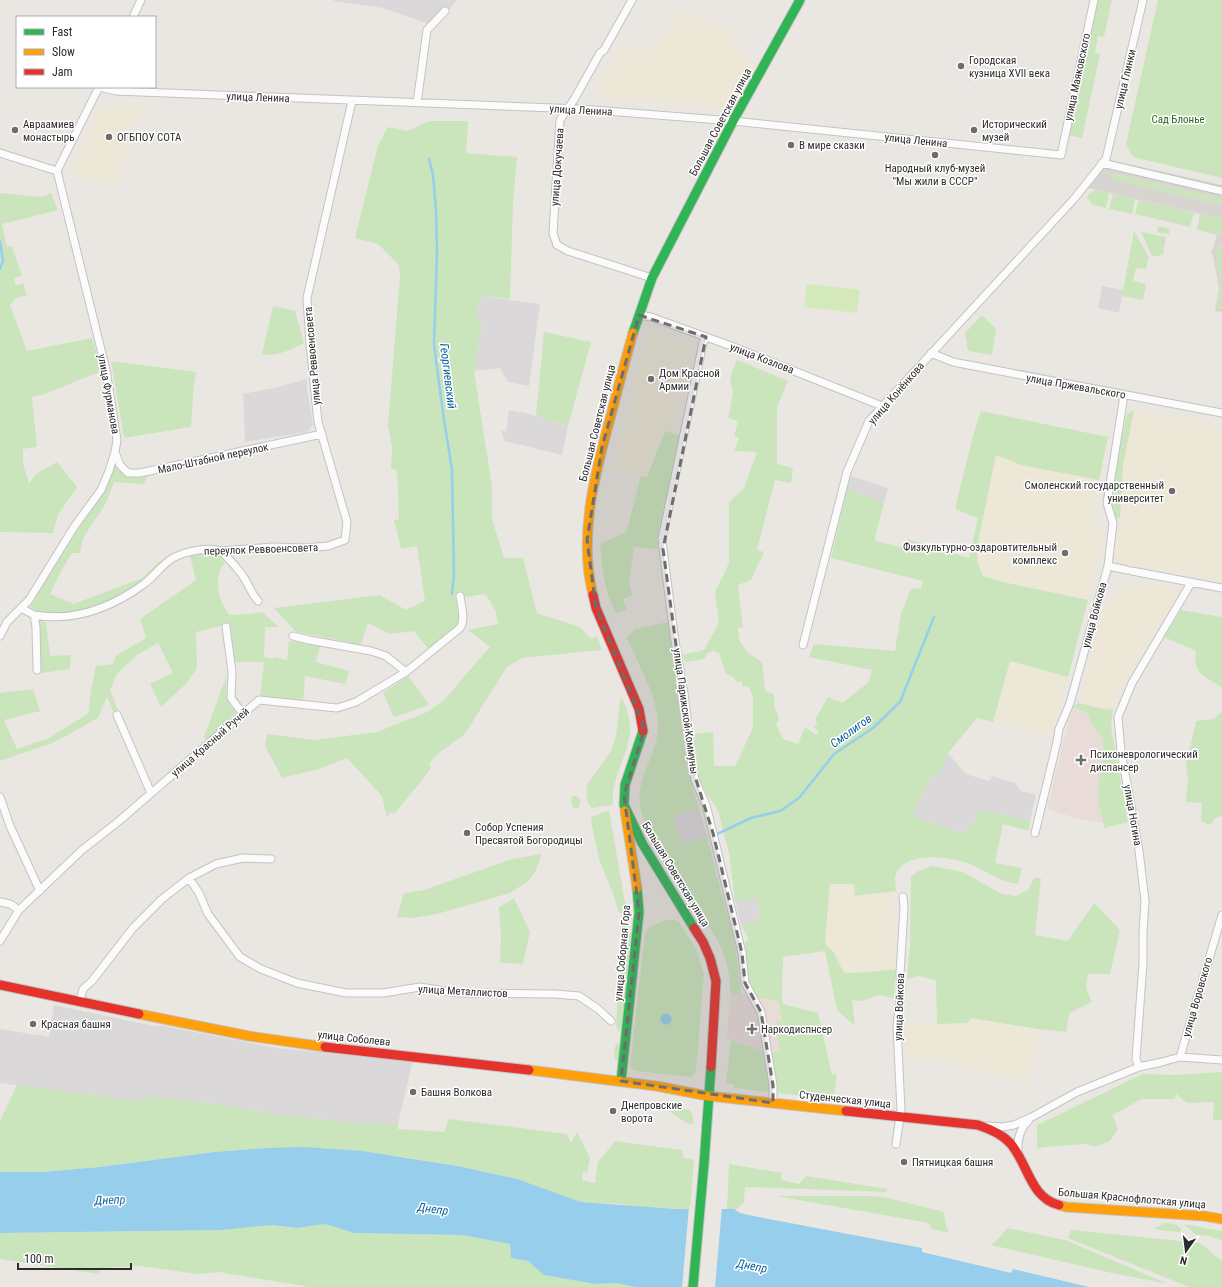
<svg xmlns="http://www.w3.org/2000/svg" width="1222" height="1287" viewBox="0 0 1222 1287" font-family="'Roboto Condensed',sans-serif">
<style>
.industrial{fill:#dbd8d9}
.education{fill:#ede7d7}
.medical{fill:#e8dbd8}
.green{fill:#cae5bb}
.pitch{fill:#d3e9b9}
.plaza{fill:#d8d5d0}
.water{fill:#96ceeb}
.pier{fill:#eae7e2}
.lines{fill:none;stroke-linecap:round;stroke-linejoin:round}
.stream{stroke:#96ceeb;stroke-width:2.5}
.street-casing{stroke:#c3c3c3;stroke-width:9}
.fast-casing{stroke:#c3c3c3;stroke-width:11}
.slow-casing{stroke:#c3c3c3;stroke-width:11}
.jam-casing{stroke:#c3c3c3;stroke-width:11}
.street{stroke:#fcfbfb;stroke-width:7}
.fast{stroke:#30b455;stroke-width:9}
.slow{stroke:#ff9f0a;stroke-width:9}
.jam{stroke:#e5322d;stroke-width:9}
.marked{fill:#6e6d6c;fill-opacity:0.2;stroke:#6e6d6c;stroke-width:3;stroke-dasharray:8 5;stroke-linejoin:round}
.poi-dot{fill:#6e6d6c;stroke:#fff;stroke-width:1.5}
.labels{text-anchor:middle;stroke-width:3;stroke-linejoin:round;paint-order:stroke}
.poi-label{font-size:11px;fill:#2c2c2c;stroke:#fff;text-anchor:start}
.street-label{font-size:11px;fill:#2c2c2c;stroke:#fff}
.park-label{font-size:11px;fill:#256b1b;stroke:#fff}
.water-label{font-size:12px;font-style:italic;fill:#0d629f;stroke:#fff}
</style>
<rect width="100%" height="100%" fill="#eae7e2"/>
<path class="industrial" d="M334,0H457L435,26L383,8L333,1Z
M1102,286L1123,290L1119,313L1098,308Z
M480,296L540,304L529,386L508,382L500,368L474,371L482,325L476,321Z
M307,379V387L313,425L307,432L245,442L243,394L274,388Z
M509,410L525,413L568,426L562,455L505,441L501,431H506Z
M851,476L888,488L884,503L847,489Z
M948,753L966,774L989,781L992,776L1015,783L1021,791L1036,795L1030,821L982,810L964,834L917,818L913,811L931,777L939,772Z
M699,808L707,836L682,844L673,816Z
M758,898L759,922L741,925L735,901Z
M54,1005L154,1026L159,1025L277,1048L359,1056L413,1060L398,1124L352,1123L278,1115L217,1104L142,1096L141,1102L0,1083V1029L49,1037Z"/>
<path class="education" d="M677,10L734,32L731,43L741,54L759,64L734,109L608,98L596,92L623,42L645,53L652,41L660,44Z
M108,105L146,107V118L135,119L118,186L77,177L76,175L71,173L93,122L95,111L102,106Z
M650,332L697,345L691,369L689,368L673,433L664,431L647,477L613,469L623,428Z
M1134,410L1174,418L1175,415L1195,418L1203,421L1202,423L1222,427V582L1114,562L1121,516L1123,466Z
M996,455L1021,465L1099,480L1093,519L1105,534L1088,600L1003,582L983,576L977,561L979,537Z
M1142,581L1182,588L1158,626L1121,689L1117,696L1113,710L1108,708L1107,710L1079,703L1105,600L1114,603L1118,582L1141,587Z
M1010,661L1068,677L1051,736L993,722Z
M854,883L856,896L893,892L896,969L844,973L833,951L826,946L825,940L830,884Z
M971,1018L1038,1029L1029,1081L968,1069L967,1066L907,1056L908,1023H968Z"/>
<path class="medical" d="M1072,706L1088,714L1091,724L1102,737L1104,753L1097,793L1103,823L1076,818L1047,809Z
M730,993L778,1001L782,1020L776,1021L779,1052H764L727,1038Z"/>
<path class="green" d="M1097,0H1112L1104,37L1098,36L1095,53L1100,54L1082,138L1067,135Z
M1158,0H1222V178L1133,157L1126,144Z
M430,121H468L466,153L517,157L513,204L510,299L480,296L476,320L482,325L474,371L492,486V519L504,558H523L537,613L580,627L591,639L597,636L602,650L522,658L507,667L465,734L435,756L429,764L431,768L419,784L394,814L390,812L387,818L382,796L347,758L318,769L282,778L265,746L267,734L314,740L377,732L425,713L443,701L490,647L468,630L498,624L496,612L486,594C475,595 465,599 455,595L460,625L429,650L414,631L390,634L368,623L360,646L349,642L296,632L274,608L380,595L406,610L425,601L417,546L401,549L394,520L399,519L397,470L391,469L392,448L388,425L400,276L399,265L378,244L355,238L378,145L388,127L407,131Z
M1113,173L1222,199V205L1111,179Z
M1095,190L1109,193L1106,208L1093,205L1087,198L1088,195Z
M0,193L41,197L51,193L58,210L2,224L7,247L12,246L22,276L14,278L16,286L23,283L27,295L16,298L10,305L27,351L92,338L102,371L42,395L32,397L37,447L23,449V464L29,483L36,474L57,462L77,487L58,515L53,533L0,532Z
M1113,194L1135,199L1132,214L1109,209Z
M1139,200L1194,213L1190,227L1135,214Z
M1200,214L1222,219V236L1197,230Z
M1158,226L1170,229L1169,234L1157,232Z
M1134,231L1149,257L1146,269L1136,268L1133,281L1146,284L1143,300L1122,296Z
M1141,232L1166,237L1163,254L1158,256H1152Z
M1219,243L1222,244V309L1217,308L1221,283L1216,259Z
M273,306L295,311L304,343C291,349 276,358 262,354Z
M982,315L996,329L992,355L968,351L965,333Z
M544,332L591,342L568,426L536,416Z
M737,360L788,381L777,407V464L793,468L791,483L775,480L757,550L764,552L751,580L738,585L743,628L738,627L739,640L747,652L762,662L765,691L774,694L775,708L779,718L776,725L783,739L798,744L805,727L816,735L819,732L814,727L818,723L815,720L828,697L842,703L868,683L872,670L809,657L814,644L895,651L901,613L911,589L921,588L923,581L831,558L847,489L884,503L875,537L876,541L904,548L907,539L969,558L978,518L955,509L974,432L981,411L1108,437L1099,480L1021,465L996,455L979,537L977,561L983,576L1003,582L1088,600L1068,677L1010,661L993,722L977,718L948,753L939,773L931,777L913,811L917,818L964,834L982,810L1030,821L1029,831L1003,824L995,863L1022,868L1018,884C998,882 983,868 964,862C945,856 899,851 895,879C895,883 896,888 896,891L855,896L854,884H830L825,940L827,946L833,951L844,973L869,972L896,969L894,998L877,995L862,1001L852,1000L855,1026L837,1010L825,951L783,957L782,997L783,1004L818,1013L832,1075L837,1073L834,1096L830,1095V1099L778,1093L771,1053L779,1051L776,1021L782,1020L778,1001L749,996L745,941L749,940L741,925L759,922L758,898L735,901L729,853L718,811L699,781L694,734L713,732L714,766H735L753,728V697L748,686L743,687L742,682H736L733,677L726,674L719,653H716L715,651L709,652L704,659L686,662L682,655L704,650L719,623L715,592L729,563V502L744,488L757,452L734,451L739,438L734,436L738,421L728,418L733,394L730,377Z
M111,361L196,372L194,384L191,427L124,438Z
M1134,410L1123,466L1120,518L1114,517L1111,500L1118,455L1127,414Z
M665,431L680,436L657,538L658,549L634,547L629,583L632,595L623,599L627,610L616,613C604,591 602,568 600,544L626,532L629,523L641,476L647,477Z
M114,462C122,478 132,477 147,476L144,484L114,482L106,503L83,538L80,553H72L60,573L50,594L74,604L142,578L159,562L170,556L143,582L105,605L79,612L51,615L36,611L30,606L52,568L103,493Z
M209,553L219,555L225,563C216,570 217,591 221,601C223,606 226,610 229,615L250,614L262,612L279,627H265L264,657L273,659V657L287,660L289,641L321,643L316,662L349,671L345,684L305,676L303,703L260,698L264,662H235L229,624L196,632L197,668L186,684L161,707L150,684L173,673L158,643L137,655L117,674L110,690L118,710L114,713L107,696L98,718L55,742L0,761V693L33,689L40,711L4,720L17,749L49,738L88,714L91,690L96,666L113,664L116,656L146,638L140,619L196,580L190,556Z
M1181,610L1222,617V688C1206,676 1192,674 1196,651L1164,637Z
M38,621L46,622L50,656L71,655L70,669L41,673Z
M668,622L688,773L699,808L673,816L682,844L707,836L721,892L735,940L741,995L730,993C731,976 726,957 718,941C712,930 704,921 697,911C683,888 669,864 656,840C651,831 643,821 641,811C633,780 658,755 658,726C658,697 638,664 627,638L635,629Z
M408,676L429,705L394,717L383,693Z
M226,677V699L236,713L207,740L204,737Z
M622,698C626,707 630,717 630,728C630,755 610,777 613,805L592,808C585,803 586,790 588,783L611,751L616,736L620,701Z
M1079,703L1107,710L1108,708L1113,710L1111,727L1128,822L1104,828L1097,793L1104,753L1102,737L1091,724L1088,714L1072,706Z
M1222,711V816L1215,818L1210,825L1201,821L1202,803L1186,802L1188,780L1186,765L1196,721L1214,719Z
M573,796H577L580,799V805L578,808L575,809L572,806L571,798Z
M609,810L627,914L623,915L618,911L614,896L599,859L591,821L592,817Z
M542,854L535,872L528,881L510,893L437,914L413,918L397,917L404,893L424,890L512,859Z
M932,866L963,872L1002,894L1016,896L1028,890L1034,878H1041L1035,935L1068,941L1094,903L1120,930L1110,974H1088L1086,988L1092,1002L1069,1013L1066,1032L1038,1029L971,1018L968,1023L937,1024L936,980L918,976L907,979L910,943L911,876L918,871Z
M514,898L530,932L523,964L500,963L501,936L499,907Z
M630,919L629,931L631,933L622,1030L619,1031L616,1026L623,920Z
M668,920H675L680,923L697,951L704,975L696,1071L695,1073L691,1077L635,1071L631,1068L630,1066L645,933C650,924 659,923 668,920Z
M731,1040L764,1052L770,1092L734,1088L733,1084L726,1083Z
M617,1043L620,1046L619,1058L615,1061L614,1049Z
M1222,1072V1120H1213L1214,1102L1187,1103L1176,1094L1175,1099H1142L1112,1115L1118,1129L1110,1141L1094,1147L1087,1144L1043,1147L1037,1149V1125L1143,1074L1174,1075Z
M17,1085L141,1102L142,1096L217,1104L278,1115L352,1123L398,1124V1129L444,1132L449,1119L567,1134L571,1143L577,1132L590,1158L587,1173L583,1172L582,1180L595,1183L598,1162L615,1141L682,1150L684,1158L694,1160L690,1209L645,1208L619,1204L581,1202L517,1179L458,1166L404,1157L323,1148H266L214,1152L100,1167L41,1172H0V1121Z
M665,1105L690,1110L693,1116L694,1123L688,1124L664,1108V1107Z
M729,1164L782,1173L781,1180L799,1184L806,1176L887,1189V1192L745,1187L744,1202L736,1210L727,1209Z
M776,1196H874L888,1198L944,1212L946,1226L950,1233L932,1229L929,1223Z
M1165,1223L1176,1224L1185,1233L1153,1229Z
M325,1224L354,1233L462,1235L510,1244L511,1258L528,1261L544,1275L595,1284L616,1283L635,1287H309L219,1272L198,1274L139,1266L100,1268L99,1274L0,1259V1233L222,1230L272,1225L297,1228Z
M1184,1224L1222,1231V1241L1210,1236L1196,1235Z
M1007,1228L1065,1240L1168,1284L1112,1273L991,1245L1000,1237Z
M1071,1230L1200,1243L1222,1261V1287H1189L1068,1238Z"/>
<path class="pitch" d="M807,284L860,290L857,313L804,307Z"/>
<path class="plaza" d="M1106,159L1222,185V199L1113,173L1111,179L1222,205V219L1083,187Z
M1217,235L1222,236V244L1219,243L1216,259L1221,283L1217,308L1222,309V312L1215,311L1219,288L1213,255L1211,254Z"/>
<path class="water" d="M660.5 1019a5.5 5.5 0 1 1 11 0a5.5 5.5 0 1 1-11 0Z
M305,1147L362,1151L458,1166L517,1179L581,1202L675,1209H734L740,1213L748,1215L922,1248V1252L1011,1273L1013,1269L1089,1287H635L616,1283L595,1284L544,1275L528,1261L511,1258L510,1244L462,1235L354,1233L325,1224L297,1228L272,1225L222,1230L0,1233V1172H42L100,1167L214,1152L266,1148Z"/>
<path class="pier" d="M689,1207H722L715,1287H682Z"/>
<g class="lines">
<path class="stream" d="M429,159L433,175L436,211L437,252L434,344L443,413L452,470L454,575L452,594
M0,241L3,261L0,269
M717,834L751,818L780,811L799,798L834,754L873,728L900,702L934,617"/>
<g class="street-casing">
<path id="street" d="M632,0L604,50L600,53L575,98L560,120L553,233L557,245L568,251L652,278
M133,17L141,0
M100,87L116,91L581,109L733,121L1061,155L1094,0
M417,103L427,30L445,11
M0,153L57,171
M1102,163L1222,191
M57,171L99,87
M639,315L651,317L731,346L882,406
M706,337L703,343L662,539L663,549L674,635L684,693L693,770L695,780L706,805L713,833L742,953L745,983L761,1012L773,1085V1103
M931,353L953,362L1222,413
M115,452L120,465L128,473H140L322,434
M221,551C230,560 240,570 246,581C251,590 251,593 258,601
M1108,566L1127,570
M1132,571L1222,588
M21,608L34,615
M226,627L232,672L231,698L243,714
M0,636L7,622L29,600L74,527L101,490L109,471L115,452L117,440L106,370L57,171
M293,636L309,640L371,651L386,656L406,672
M803,645L847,472L869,421L1074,199L1106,159L1143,0
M37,670L36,627L34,615C74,622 111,608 144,584C154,577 162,564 173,558C186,551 208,547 221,551L273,547L306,548L328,546L345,540L347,522L318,422L310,344L307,298L352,101
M117,715L151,793
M0,797L10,826L40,891
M1035,833L1057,742L1059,729L1070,703L1108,566L1113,523L1107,503L1123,402V394
M189,878L199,893L208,914L240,957L261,969L297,983L346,993H383L420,987L458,993L555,994L579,996L598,1009L611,1021
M0,902L10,904L19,910
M0,941L19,910L82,850L119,821L259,700L337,708L356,702L406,672L460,628C466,620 461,605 460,596
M80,1001L83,989L92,981L133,928L162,899L189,878L216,864L243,858L271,859
M1180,1057L1222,915
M1139,1067L1136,1059L1143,963V933L1145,901L1139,851L1121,751L1118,717L1132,683L1191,583
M987,1126L1002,1127L1014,1125L1032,1117L1077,1092L1139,1067L1162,1062L1180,1057L1222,1060
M896,1144L901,1110L897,1026L901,991L900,974L904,907L903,897
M1018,1154C1017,1141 1019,1129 1029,1120"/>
</g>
<g class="fast-casing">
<path id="fast" d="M633,333L652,278L733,121L800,0
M643,731L625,785L624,805L642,843L694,928
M621,1081L639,912L637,888
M693,1287L704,1164L711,1067"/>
</g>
<g class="slow-casing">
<path id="slow" d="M593,595C578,536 595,473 611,415C618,388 625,361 633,333
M625,811L637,888
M139,1014L249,1036L325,1047
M529,1070L656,1086L708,1096L846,1111
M1059,1205L1066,1207L1204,1216L1222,1219"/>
</g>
<g class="jam-casing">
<path id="jam" d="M593,595L596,608L639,709L643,731
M694,928L703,942L710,958L716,981L711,1067
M0,985L139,1014
M325,1047L529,1070
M846,1111L978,1125C990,1129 1002,1134 1010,1143C1028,1163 1030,1198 1059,1205"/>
</g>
<use href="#street" class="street"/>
<use href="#fast" class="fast"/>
<use href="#slow" class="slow"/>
<use href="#jam" class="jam"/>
</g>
<path class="marked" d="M639,315L706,337L663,549L693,770L713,833L742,953L745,983L761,1012L773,1085V1103L621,1081L639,912L624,795L643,733L642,722L596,608L587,540L602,447Z"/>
<g class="poi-dot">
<circle cx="961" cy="66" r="4"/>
<circle cx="15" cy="130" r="4"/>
<circle cx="974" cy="130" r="4"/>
<circle cx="109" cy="137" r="4"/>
<circle cx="791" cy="145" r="4"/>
<circle cx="935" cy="155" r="4"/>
<circle cx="651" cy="379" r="4"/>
<circle cx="1172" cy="491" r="4"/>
<circle cx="1065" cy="553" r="4"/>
<path d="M1079 754h4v4h4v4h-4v4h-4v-4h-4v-4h4z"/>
<circle cx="467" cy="833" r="4"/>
<circle cx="33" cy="1024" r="4"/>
<path d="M750 1023h4v4h4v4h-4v4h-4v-4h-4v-4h4z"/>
<circle cx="413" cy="1092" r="4"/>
<circle cx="613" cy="1111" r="4"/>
<circle cx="904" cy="1162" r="4"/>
</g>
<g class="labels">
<g class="poi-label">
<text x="969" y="64">Городская<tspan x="969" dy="13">кузница XVII века</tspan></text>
<text x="23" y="128">Авраамиев<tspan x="23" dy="13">монастырь</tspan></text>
<text x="982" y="128">Исторический<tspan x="982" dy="13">музей</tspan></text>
<text x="117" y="141">ОГБПОУ СОТА</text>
<text x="799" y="149">В мире сказки</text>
<text x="935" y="172" text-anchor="middle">Народный клуб-музей<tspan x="935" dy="13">"Мы жили в СССР"</tspan></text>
<text x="659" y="377">Дом Красной<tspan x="659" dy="13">Армии</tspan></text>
<text x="1164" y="489" text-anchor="end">Смоленский государственный<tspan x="1164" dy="13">университет</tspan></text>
<text x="1057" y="551" text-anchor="end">Физкультурно-оздаровтительный<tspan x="1057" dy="13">комплекс</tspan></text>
<text x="1090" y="758">Психоневрологический<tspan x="1090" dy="13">диспансер</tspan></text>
<text x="475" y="831">Собор Успения<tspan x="475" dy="13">Пресвятой Богородицы</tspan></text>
<text x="41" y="1028">Красная башня</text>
<text x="761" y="1033">Наркодиспнсер</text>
<text x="421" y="1096">Башня Волкова</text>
<text x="621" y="1109">Днепровские<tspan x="621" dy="13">ворота</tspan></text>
<text x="912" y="1166">Пятницкая башня</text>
</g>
<g class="street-label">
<text transform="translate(1077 77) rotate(-78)" y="4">улица Маяковского</text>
<text transform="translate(1125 79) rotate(-77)" y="4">улица Глинки</text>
<text transform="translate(258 97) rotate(2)" y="4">улица Ленина</text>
<text transform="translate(581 110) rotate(3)" y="4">улица Ленина</text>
<text transform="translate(720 122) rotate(-62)" y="4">Большая Советская улица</text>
<text transform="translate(916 140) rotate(6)" y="4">улица Ленина</text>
<text transform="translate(557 167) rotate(-86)" y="4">улица Докучаева</text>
<text transform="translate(312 356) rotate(-95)" y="4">улица Реввоенсовета</text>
<text transform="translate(762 358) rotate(21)" y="4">улица Козлова</text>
<text transform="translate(1076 386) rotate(10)" y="4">улица Пржевальского</text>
<text transform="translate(896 393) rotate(-49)" y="4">улица Конёнкова</text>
<text transform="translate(109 394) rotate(80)" y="4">улица Фурманова</text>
<text transform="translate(597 423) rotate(-76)" y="4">Большая Советская улица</text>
<text transform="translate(213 458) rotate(-12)" y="4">Мало-Штабной переулок</text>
<text transform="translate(261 549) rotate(-2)" y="4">переулок Реввоенсовета</text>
<text transform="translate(1094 615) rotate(-75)" y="4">улица Войкова</text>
<text transform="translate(686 711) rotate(82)" y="4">улица Парижской Коммуны</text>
<text transform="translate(210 742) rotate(-41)" y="4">улица Красный Ручей</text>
<text transform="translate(1133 815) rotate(80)" y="4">улица Ногина</text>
<text transform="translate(676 874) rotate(59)" y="4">Большая Советская улица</text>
<text transform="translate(622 953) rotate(-85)" y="4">улица Соборная Гора</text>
<text transform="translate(463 991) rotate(3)" y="4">улица Металлистов</text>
<text transform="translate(1197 997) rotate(-74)" y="4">улица Воровского</text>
<text transform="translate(899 1007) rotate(-88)" y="4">улица Войкова</text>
<text transform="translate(354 1038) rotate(6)" y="4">улица Соболева</text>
<text transform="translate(845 1099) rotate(6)" y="4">Студенческая улица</text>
<text transform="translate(1132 1198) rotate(5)" y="4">Большая Краснофлотская улица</text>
</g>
<g class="park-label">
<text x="1178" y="123">Сад Блонье</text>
</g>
<g class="water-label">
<text transform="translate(448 376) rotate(83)" y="4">Георгиевский</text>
<text transform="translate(851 731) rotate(-36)" y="4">Смолигов</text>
<text transform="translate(110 1200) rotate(-2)" y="4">Днепр</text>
<text transform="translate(433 1209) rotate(8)" y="4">Днепр</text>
<text transform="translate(752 1266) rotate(11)" y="4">Днепр</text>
</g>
</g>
<rect x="16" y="16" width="140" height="72" fill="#ffffff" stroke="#ababab"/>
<rect x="24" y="29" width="20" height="6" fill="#30b455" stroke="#ababab"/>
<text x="52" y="36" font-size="12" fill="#2c2c2c">Fast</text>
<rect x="24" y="49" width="20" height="6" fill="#ff9f0a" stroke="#ababab"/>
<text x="52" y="56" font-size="12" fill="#2c2c2c">Slow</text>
<rect x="24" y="69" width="20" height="6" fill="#e5322d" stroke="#ababab"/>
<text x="52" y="76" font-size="12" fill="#2c2c2c">Jam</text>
<g transform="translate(1186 1251) rotate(194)" stroke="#ffffff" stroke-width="3" paint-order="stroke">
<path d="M0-3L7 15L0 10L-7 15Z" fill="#2c2c2c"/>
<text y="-6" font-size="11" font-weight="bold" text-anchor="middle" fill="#2c2c2c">N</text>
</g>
<path d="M18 1263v6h113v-6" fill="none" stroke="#2c2c2c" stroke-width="2"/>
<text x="24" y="1263" font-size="12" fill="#2c2c2c" stroke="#ffffff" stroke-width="3" paint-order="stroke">100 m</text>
</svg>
